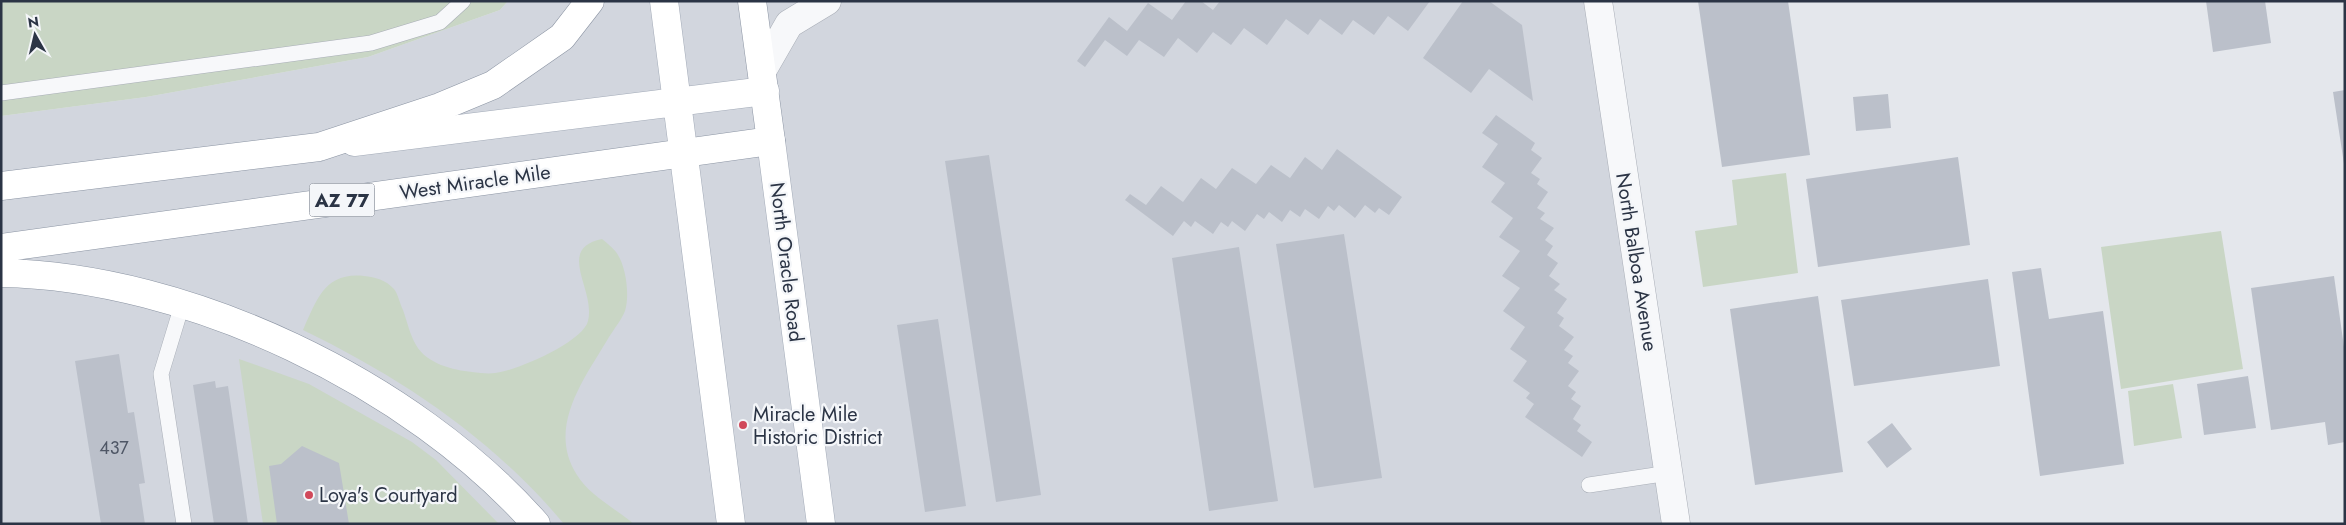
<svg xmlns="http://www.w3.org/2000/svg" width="2346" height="525" viewBox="0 0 2346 525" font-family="Jost,sans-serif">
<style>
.built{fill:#d2d6de}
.green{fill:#c9d6c5}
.building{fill:#bbc0ca}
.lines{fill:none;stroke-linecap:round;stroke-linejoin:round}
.lane-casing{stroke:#a9aeb7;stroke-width:16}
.street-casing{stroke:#a9aeb7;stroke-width:29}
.primary-casing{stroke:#a3abb8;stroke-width:29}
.highway-casing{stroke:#8b94a3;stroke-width:29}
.lane{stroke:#f7f8fa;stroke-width:15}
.street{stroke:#f7f8fa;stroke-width:28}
.primary{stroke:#fff;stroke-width:28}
.highway{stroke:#fff;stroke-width:28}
.poi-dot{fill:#d1495b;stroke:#f4f6f9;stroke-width:2}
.labels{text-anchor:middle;stroke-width:4.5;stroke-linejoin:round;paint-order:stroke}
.number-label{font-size:18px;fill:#4f5766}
.shield{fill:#f4f6f9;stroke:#676e7b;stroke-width:1}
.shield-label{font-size:19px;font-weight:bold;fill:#2b3445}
.street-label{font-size:20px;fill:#2b3445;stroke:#f4f6f9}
.poi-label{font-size:20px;fill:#2b3445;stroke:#f4f6f9;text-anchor:start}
</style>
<rect width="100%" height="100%" fill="#e4e7ec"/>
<path class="built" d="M508,1H1599L1676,524H1V116L146,97L368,57L500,10Z"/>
<path class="green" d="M1,1H508L500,10L368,57L146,97L1,116Z
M1786,173L1798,273L1703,287L1695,231L1737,225L1732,180Z
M2221,231L2243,369L2121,389L2101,247Z
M602,239C607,243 612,247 616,252C626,265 630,295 625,311C622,319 614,329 609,337C585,378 546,427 577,475C589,495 616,509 634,524H564C493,439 402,378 303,330C317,299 325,272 364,276C375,277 386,280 394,289C398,294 400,304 403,310C407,321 410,335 416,345C427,364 453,370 472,372C480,373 488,374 495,373C516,371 583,342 588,321C596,289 555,249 602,239Z
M239,359L309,384L412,442L436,460L499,524H263Z
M2173,384L2182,438L2134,446L2128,391Z"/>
<path class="building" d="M1186,1H1201L1213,10L1220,1H1430L1408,31L1388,16L1374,35L1353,20L1342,35L1320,19L1308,35L1286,19L1267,45L1244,28L1231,45L1213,32L1197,53L1178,38L1164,57L1139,40L1127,56L1105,40L1085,67L1077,61L1109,17L1127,31L1148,3L1172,20Z
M1463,1H1489L1522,25L1533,101L1489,69L1471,93L1423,58Z
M1698,1H1788L1810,155L1722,167Z
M2206,1H2265L2271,43L2213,52Z
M2345,90V164H2344L2333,92Z
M1888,94L1891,128L1856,131L1853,97Z
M1496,115L1535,143L1531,150L1542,158L1531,173L1540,179L1537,184L1548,192L1537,208L1545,213L1540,219L1554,228L1545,240L1553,246L1547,255L1558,263L1549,276L1560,284L1554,290L1567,299L1557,313L1564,318L1559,326L1574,337L1564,350L1573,356L1568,363L1579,371L1568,386L1576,392L1571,399L1581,406L1573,419L1581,425L1577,431L1592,442L1582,457L1525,417L1534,404L1526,398L1530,393L1513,381L1527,361L1510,349L1525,327L1503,311L1520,288L1502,276L1520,251L1499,237L1513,218L1491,202L1505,183L1482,167L1498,144L1482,133Z
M1337,149L1402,197L1389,215L1379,208L1375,213L1365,205L1355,218L1339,205L1334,211L1328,206L1319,219L1305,209L1300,217L1290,210L1282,222L1269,212L1264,219L1257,214L1245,231L1232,221L1228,227L1221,222L1213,234L1195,221L1191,227L1184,221L1173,236L1125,200L1130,194L1146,205L1161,186L1183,202L1201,178L1216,189L1232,168L1256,184L1271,165L1290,178L1305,157L1322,170Z
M989,155L1041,495L996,502L945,161Z
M1958,157L1970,245L1818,267L1806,179Z
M1344,234L1382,478L1314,488L1276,244Z
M1239,247L1278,501L1209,511L1172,258Z
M2041,268L2049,319L2103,311L2124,464L2040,476L2012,272Z
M2334,276L2345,354V442L2328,445L2325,422L2271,430L2251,288Z
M1988,279L2000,366L1854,386L1841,300Z
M1818,296L1843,472L1755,485L1730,309Z
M938,319L966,506L925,512L897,325Z
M119,354L128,413L134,412L145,483L139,484L145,524H101L75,361Z
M2248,376L2256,428L2204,435L2197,384Z
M215,381L216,388L228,386L248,524H214L193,385Z
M1892,423L1912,449L1887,468L1867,442Z
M302,446L339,463L349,524H277L269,466L281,464Z"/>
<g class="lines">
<g class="lane-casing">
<path id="lane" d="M1,93L371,43L440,22L463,1
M182,305L161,374L184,524
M1589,485L1669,473"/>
</g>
<g class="street-casing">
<path id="street" d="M1598,1L1676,524
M762,71L789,24L827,1"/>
</g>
<g class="primary-casing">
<path id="primary" d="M664,1L731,524
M771,141L821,524
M354,142L765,91"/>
</g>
<g class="highway-casing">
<path id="highway" d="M1,186L319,147L440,107L493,85L562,37L590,1
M1,248L771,141L752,1
M1,273C188,276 413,384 536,524"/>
</g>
<use href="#lane" class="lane"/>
<use href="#street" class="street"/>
<use href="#primary" class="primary"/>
<use href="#highway" class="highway"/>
</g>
<g class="poi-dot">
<circle cx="743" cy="425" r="5"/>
<circle cx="309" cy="495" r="5"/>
</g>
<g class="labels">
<g class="number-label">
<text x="114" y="454">437</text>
</g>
<rect class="shield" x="309.5" y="183.5" width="65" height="33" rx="4"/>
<g class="shield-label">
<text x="342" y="207">AZ 77</text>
</g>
<g class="street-label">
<text transform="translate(475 182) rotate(-8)" y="7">West Miracle Mile</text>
<text transform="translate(787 262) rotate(83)" y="7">North Oracle Road</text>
<text transform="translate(1637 262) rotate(81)" y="7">North Balboa Avenue</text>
</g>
<g class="poi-label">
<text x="753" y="421">Miracle Mile<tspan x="753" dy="23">Historic District</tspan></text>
<text x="319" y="502">Loya's Courtyard</text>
</g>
</g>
<rect width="2346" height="525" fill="none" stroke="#2b3445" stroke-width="5"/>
<g transform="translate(35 35) rotate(352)" stroke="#f4f6f9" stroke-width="4" paint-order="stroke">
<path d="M0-4L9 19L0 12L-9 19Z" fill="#2b3445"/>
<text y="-8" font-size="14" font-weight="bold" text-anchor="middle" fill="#2b3445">N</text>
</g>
</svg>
